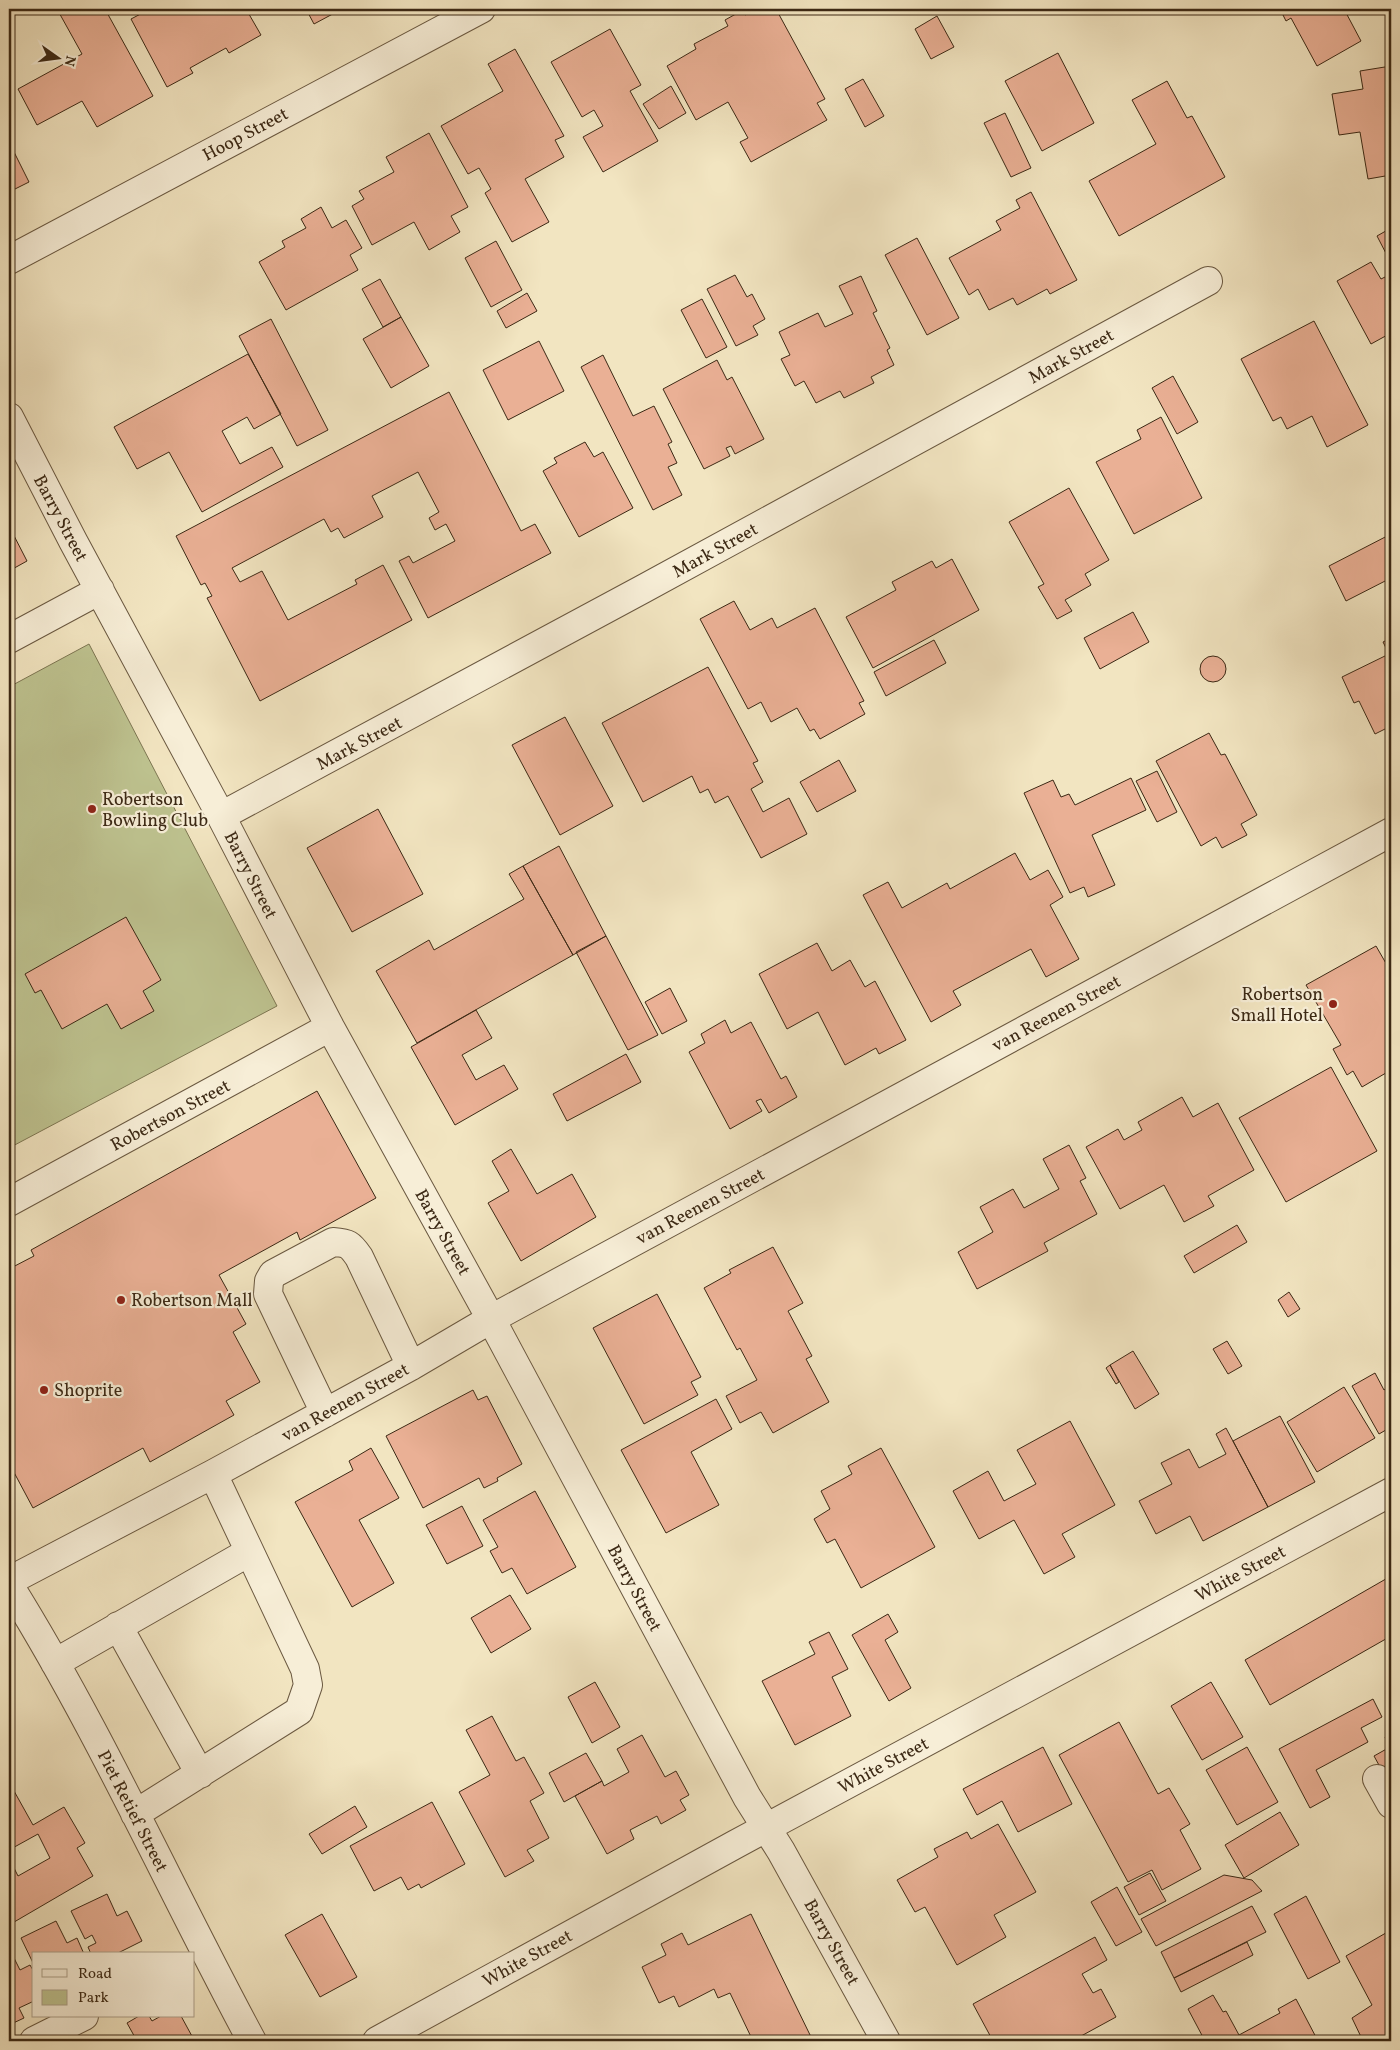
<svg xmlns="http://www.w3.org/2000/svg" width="1400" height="2050" viewBox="0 0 1400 2050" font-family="Vollkorn,serif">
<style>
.green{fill:#bec390;stroke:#7d7652}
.building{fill:#eab095;stroke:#3c2915}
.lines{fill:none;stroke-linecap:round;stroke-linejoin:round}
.minor-casing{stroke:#6a5840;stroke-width:30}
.minor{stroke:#f7eed7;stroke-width:28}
.poi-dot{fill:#8f2418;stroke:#f7eed7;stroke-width:2}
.labels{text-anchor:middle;stroke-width:4.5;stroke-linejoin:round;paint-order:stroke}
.street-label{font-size:18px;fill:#3c2915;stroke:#f7eed7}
.poi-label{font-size:18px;fill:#3c2915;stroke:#f7eed7;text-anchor:start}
</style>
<rect width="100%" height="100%" fill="#f2e5c1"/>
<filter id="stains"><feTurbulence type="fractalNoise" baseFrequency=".004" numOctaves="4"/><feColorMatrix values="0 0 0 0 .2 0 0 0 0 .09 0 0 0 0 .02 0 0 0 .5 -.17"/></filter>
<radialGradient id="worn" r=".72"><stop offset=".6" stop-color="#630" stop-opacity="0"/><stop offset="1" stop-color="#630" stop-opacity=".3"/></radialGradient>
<path class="green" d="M89,644L277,1006L9,1148V687Z"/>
<path class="building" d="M57,9H105L153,96L97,127L82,101L37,125L18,89L82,54Z
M150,9H246L261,35L229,53L226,48L190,68L193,73L167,87L131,19Z
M306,9H342L314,24Z
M756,9H776L825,99L817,103L827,120L751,162L740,142L748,138L728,102L696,120L667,66L696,49L694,44L728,26L725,20L743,10L745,15Z
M1280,9H1344L1361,41L1317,66L1291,18L1286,21Z
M937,16L954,47L931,59L915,29Z
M610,29L641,85L630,91L658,141L603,172L583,137L603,126L594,110L582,117L551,62Z
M515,49L564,136L555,140L564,157L525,179L549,222L512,242L485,193L491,189L479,168L468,174L441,126L503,91L488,64Z
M1058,53L1094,123L1042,151L1005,81Z
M1391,66V175L1368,179L1360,132L1339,135L1332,94L1363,89L1360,71Z
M863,79L884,116L865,127L845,89Z
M1167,81L1187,118L1192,116L1225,177L1119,236L1089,181L1156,144L1132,100Z
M671,86L686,113L659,129L643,104Z
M1005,113L1031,168L1011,177L984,123Z
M429,133L468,207L451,216L460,232L429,250L414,222L372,245L352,206L364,199L359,191L394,172L386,157Z
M9,142L29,182L9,192Z
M1031,192L1077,280L1050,294L1047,289L1017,305L1013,298L989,310L978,289L969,295L949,258L1001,230L996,221L1020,208L1016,200Z
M321,207L332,228L346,220L362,248L350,255L358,270L286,310L259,262L285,247L282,241L306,228L301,219Z
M1391,228V263L1377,236Z
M917,238L959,318L927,335L885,255Z
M496,241L522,290L491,307L465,258Z
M1371,262L1381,279L1391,274V333L1371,344L1337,281Z
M735,275L747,297L752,294L765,319L753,326L758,335L736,346L707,289Z
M861,276L877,311L873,313L890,348L887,350L894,365L871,377L874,383L844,398L840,391L816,403L804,381L795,386L781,359L790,355L779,332L818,313L825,327L853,314L839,286Z
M380,279L401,317L383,327L362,289Z
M527,293L537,311L506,328L497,311Z
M702,299L727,347L706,358L681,310Z
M401,317L429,366L391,388L363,339Z
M271,319L328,430L297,446L239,336Z
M1314,321L1368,425L1327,447L1312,416L1287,429L1281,417L1273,421L1241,359Z
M539,341L564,391L508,420L483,370Z
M248,354L281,414L254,429L247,417L222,431L240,464L272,447L283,467L202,512L169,452L137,469L114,427Z
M603,355L633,416L654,406L672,442L668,444L677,463L668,467L682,495L653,510L581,367Z
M717,360L727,380L732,377L764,439L735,454L731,446L726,448L730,456L704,469L663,389Z
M1173,376L1198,422L1177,434L1152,388Z
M449,392L521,531L535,524L551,553L428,618L399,561L409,556L413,563L455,541L446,524L435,530L429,518L439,512L418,472L372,496L383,517L344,538L338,528L331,532L324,519L232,568L240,582L262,571L288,620L357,584L355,580L383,565L412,620L260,701L207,598L212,596L205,583L201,585L176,536Z
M1161,417L1202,498L1134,534L1096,462L1141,439L1137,430Z
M585,442L594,457L603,452L633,508L579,537L543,471L557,463L554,458Z
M1069,488L1109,560L1085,574L1091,585L1065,600L1072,611L1057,619L1038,587L1044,584L1009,522Z
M9,526L27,561L9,571Z
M1391,534V578L1346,601L1329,566Z
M952,559L979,610L873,668L846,617L896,590L892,582L932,561L936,568Z
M734,601L750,630L772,618L777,628L815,608L864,701L859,703L865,714L820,739L814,729L810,731L797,708L771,722L761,702L748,709L700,619Z
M1133,612L1149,642L1100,669L1084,638Z
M1391,638V726L1375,734L1359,701L1354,703L1342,677L1389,654L1383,642Z
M934,640L946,663L886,696L874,672Z
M1200 669a13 13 0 1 1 26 0a13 13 0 1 1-26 0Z
M708,667L758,761L753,763L763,782L751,789L763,812L789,798L807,834L761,858L728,796L715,803L708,789L700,793L692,776L643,802L602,723Z
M565,717L613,806L560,835L512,745Z
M1209,733L1221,755L1225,754L1257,815L1241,824L1247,835L1222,848L1216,837L1201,846L1156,761Z
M839,760L856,791L817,812L800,782Z
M1157,771L1177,812L1157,822L1136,781Z
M1131,778L1146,810L1092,835L1115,885L1088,897L1084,887L1070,893L1024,793L1053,780L1061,797L1069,794L1075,805Z
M378,809L423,894L352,932L307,848Z
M559,846L606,936L573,955L523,866Z
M1015,853L1030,880L1048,870L1063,897L1050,905L1079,959L1046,977L1031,949L953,991L961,1005L931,1022L863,895L888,882L902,908L947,883L950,889Z
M523,866L573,955L417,1043L376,971L429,940L434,950L524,899L509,874Z
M126,917L161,980L143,991L154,1011L121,1029L107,1004L62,1029L41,990L35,993L25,974Z
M606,936L658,1035L628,1050L576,952Z
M817,943L832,971L850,960L865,987L875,981L906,1040L879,1054L876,1048L845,1065L818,1012L787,1029L759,974Z
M1376,946L1391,972V1070L1362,1087L1353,1071L1347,1075L1333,1049L1341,1045L1306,985Z
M670,988L687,1021L662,1034L645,1002Z
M476,1010L492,1038L462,1055L476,1080L504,1065L518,1089L455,1125L411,1047Z
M725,1020L731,1033L751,1022L781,1079L786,1076L797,1097L769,1113L761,1099L756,1101L762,1111L730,1129L689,1052L705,1043L701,1034Z
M626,1054L641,1082L567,1121L553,1094Z
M1331,1067L1377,1151L1286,1202L1239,1118Z
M317,1091L376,1198L300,1240L297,1232L219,1275L246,1324L233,1332L260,1382L226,1401L234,1415L150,1462L143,1448L33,1508L9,1463V1269L34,1256L31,1250Z
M1182,1097L1193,1117L1218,1103L1254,1170L1208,1196L1214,1206L1184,1222L1164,1185L1120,1209L1086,1147L1118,1129L1124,1140L1142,1130L1138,1122Z
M1069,1145L1086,1178L1080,1181L1097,1214L1044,1243L1048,1251L977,1289L958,1252L993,1232L980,1207L1013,1189L1024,1208L1059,1189L1043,1159Z
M511,1149L537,1194L572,1174L596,1217L521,1261L488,1203L509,1191L492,1161Z
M1237,1225L1247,1242L1194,1273L1184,1256Z
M773,1247L803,1303L788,1311L812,1356L806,1359L829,1402L773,1433L761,1412L740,1423L726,1396L757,1380L740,1348L737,1350L704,1288L731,1273L729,1270Z
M1289,1292L1300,1309L1288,1317L1278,1300Z
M657,1294L701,1377L691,1382L698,1395L644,1424L593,1328Z
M1227,1341L1242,1366L1228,1374L1213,1349Z
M1133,1351L1159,1394L1135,1409L1110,1365Z
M1110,1365L1119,1382L1116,1384L1106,1368Z
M1375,1373L1384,1390L1391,1385V1427L1379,1434L1352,1386Z
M1344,1387L1375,1438L1317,1472L1287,1422Z
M473,1390L478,1400L487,1396L522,1464L497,1478L498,1481L484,1488L479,1478L423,1508L386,1436Z
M716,1399L732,1429L691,1452L719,1505L666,1533L621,1450Z
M1280,1416L1315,1482L1268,1507L1233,1441Z
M1070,1421L1115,1505L1062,1534L1075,1557L1044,1574L1014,1520L979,1539L953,1491L988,1471L1004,1501L1036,1484L1017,1450Z
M1226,1428L1268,1507L1203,1541L1190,1516L1156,1534L1139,1501L1172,1484L1161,1463L1189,1449L1199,1468L1226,1454L1216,1434Z
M371,1448L399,1498L359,1520L394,1583L352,1607L295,1502L353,1470L349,1461Z
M881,1448L935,1547L861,1588L835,1539L827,1543L814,1519L830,1509L821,1491L852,1474L848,1466Z
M535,1491L576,1567L527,1594L512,1568L502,1573L490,1551L498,1547L483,1520Z
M462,1506L483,1546L447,1564L426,1525Z
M1391,1576V1636L1270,1705L1245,1660Z
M510,1595L531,1629L491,1653L471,1618Z
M888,1614L898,1632L885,1640L911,1688L889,1701L852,1635Z
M829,1632L848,1669L832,1677L851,1716L795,1745L762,1681L815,1654L809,1642Z
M595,1682L620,1727L592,1743L568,1697Z
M1211,1682L1243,1737L1202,1760L1171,1706Z
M1373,1699L1382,1717L1361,1728L1368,1742L1316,1770L1330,1797L1310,1808L1279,1749Z
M492,1716L516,1761L524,1757L544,1793L530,1801L549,1838L527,1850L534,1861L505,1877L459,1792L490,1775L466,1730Z
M1119,1722L1158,1794L1169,1788L1190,1824L1180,1830L1201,1869L1162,1890L1152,1870L1128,1882L1059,1755Z
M1391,1733V1787L1374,1756L1390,1747L1385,1737Z
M642,1735L665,1777L676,1771L689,1795L680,1800L686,1810L661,1824L657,1816L630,1830L634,1839L607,1854L575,1796L602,1781L604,1786L629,1772L617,1749Z
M1043,1747L1072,1804L1018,1832L1002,1801L977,1815L963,1789Z
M1247,1747L1278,1802L1237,1825L1206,1770Z
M586,1753L602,1781L564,1802L549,1773Z
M9,1782L33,1825L64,1807L85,1843L77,1848L93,1876L9,1925V1858L18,1876L50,1858L38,1834L9,1850Z
M432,1802L465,1864L421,1888L419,1884L408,1890L401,1877L374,1891L350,1846Z
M355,1806L367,1827L322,1854L309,1834Z
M1280,1812L1299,1845L1244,1878L1225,1845Z
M998,1824L1036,1892L994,1915L1006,1937L957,1965L925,1907L915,1912L897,1880L938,1857L934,1849L967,1832L971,1839Z
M1150,1873L1166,1901L1139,1915L1124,1887Z
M1224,1875L1252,1880L1262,1891L1156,1946L1141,1919Z
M1117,1887L1142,1932L1116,1946L1091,1902Z
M107,1894L117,1916L127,1911L142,1941L116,1954H91L88,1947L96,1943L92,1935L85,1939L71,1911Z
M1306,1896L1340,1962L1308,1979L1274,1914Z
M1252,1906L1266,1932L1174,1978L1161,1952Z
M322,1914L357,1977L320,1997L285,1935Z
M751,1914L813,2041H753L730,1993L718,1998L714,1989L679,2007L674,1996L659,2003L642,1967L666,1955L661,1944L682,1933L688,1945Z
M56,1921L67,1943L77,1938L84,1954H34V1965L21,1938Z
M1391,1930V2041H1363L1352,2018L1372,2005L1346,1956Z
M1095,1937L1107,1960L1082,1974L1093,1993L1101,1989L1116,2017L1072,2041H993L973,2004Z
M1247,1942L1253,1955L1181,1992L1174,1978Z
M9,1948L20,1970L30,1965L34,1972V2001L19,2008L24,2018L9,2025Z
M1213,1995L1223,2012L1226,2011L1239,2035L1280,2013L1278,2009L1296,1999L1318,2041H1205L1188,2009Z
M139,2016H149L152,2021L161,2016H181L193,2038L187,2041H137L127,2023Z"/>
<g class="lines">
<g class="minor-casing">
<path id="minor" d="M9,260L481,9
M9,417L73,541L221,816L330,1027L491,1319L747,1797L781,1851L886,2041
M9,639L100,590
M221,816L643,589L1208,281
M9,1202L330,1027
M325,1413L268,1294L269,1281L273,1274L333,1242C348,1243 350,1244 359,1257L411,1366
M9,1581L213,1474L411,1366L491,1319L1391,832
M9,1585C100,1731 170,1889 252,2041
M118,1626L200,1774
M55,1663L249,1552
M1377,1779L1391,1804
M135,1814L299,1711L308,1685L305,1669L213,1474
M34,2041L84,2016
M377,2041L736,1844L1391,1492"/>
</g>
<use href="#minor" class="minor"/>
</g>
<g class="poi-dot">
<circle cx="92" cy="809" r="5"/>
<circle cx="1333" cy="1004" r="5"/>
<circle cx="121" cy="1300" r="5"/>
<circle cx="44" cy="1390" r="5"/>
</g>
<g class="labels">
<g class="street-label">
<text transform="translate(245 134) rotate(-28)" y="6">Hoop Street</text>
<text transform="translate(1071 356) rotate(-29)" y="6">Mark Street</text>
<text transform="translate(61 518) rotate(62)" y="6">Barry Street</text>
<text transform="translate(715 550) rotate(-29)" y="6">Mark Street</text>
<text transform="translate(359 743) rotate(-28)" y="6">Mark Street</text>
<text transform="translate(251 875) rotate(63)" y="6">Barry Street</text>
<text transform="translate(1056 1013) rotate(-28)" y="6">van Reenen Street</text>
<text transform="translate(170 1115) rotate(-28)" y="6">Robertson Street</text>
<text transform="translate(700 1206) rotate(-28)" y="6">van Reenen Street</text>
<text transform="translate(443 1232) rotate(61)" y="6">Barry Street</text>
<text transform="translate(345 1402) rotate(-29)" y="6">van Reenen Street</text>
<text transform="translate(1240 1573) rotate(-28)" y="6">White Street</text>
<text transform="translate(635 1588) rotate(62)" y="6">Barry Street</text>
<text transform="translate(883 1765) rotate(-28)" y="6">White Street</text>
<text transform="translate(133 1811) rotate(63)" y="6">Piet Retief Street</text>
<text transform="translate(832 1942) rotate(61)" y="6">Barry Street</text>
<text transform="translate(527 1958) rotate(-29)" y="6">White Street</text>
</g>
<g class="poi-label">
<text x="102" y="805">Robertson<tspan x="102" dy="21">Bowling Club</tspan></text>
<text x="1323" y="1000" text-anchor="end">Robertson<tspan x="1323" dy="21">Small Hotel</tspan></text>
<text x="131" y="1306">Robertson Mall</text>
<text x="54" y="1396">Shoprite</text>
</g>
</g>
<rect width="1400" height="2050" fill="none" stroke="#f2e5c1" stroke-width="30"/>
<rect x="10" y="10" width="1380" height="2030" fill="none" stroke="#3c2915" stroke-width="2.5"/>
<rect x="15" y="15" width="1370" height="2020" fill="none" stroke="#3c2915"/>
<rect x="32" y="1952" width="162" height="65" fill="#f7eed7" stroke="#ac9f89"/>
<rect x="42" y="1969" width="25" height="8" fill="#f7eed7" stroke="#ac9f89"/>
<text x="78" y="1978" font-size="15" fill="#3c2915">Road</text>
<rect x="42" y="1990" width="25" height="15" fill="#bec390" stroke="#ac9f89"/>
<text x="78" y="2002" font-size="15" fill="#3c2915">Park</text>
<g transform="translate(58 58) rotate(104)" stroke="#f7eed7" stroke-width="4" paint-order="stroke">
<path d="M0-4L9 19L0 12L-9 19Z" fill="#3c2915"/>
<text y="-8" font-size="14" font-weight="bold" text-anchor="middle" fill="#3c2915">N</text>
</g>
<rect width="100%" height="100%" filter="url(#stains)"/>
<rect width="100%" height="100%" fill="url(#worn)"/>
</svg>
